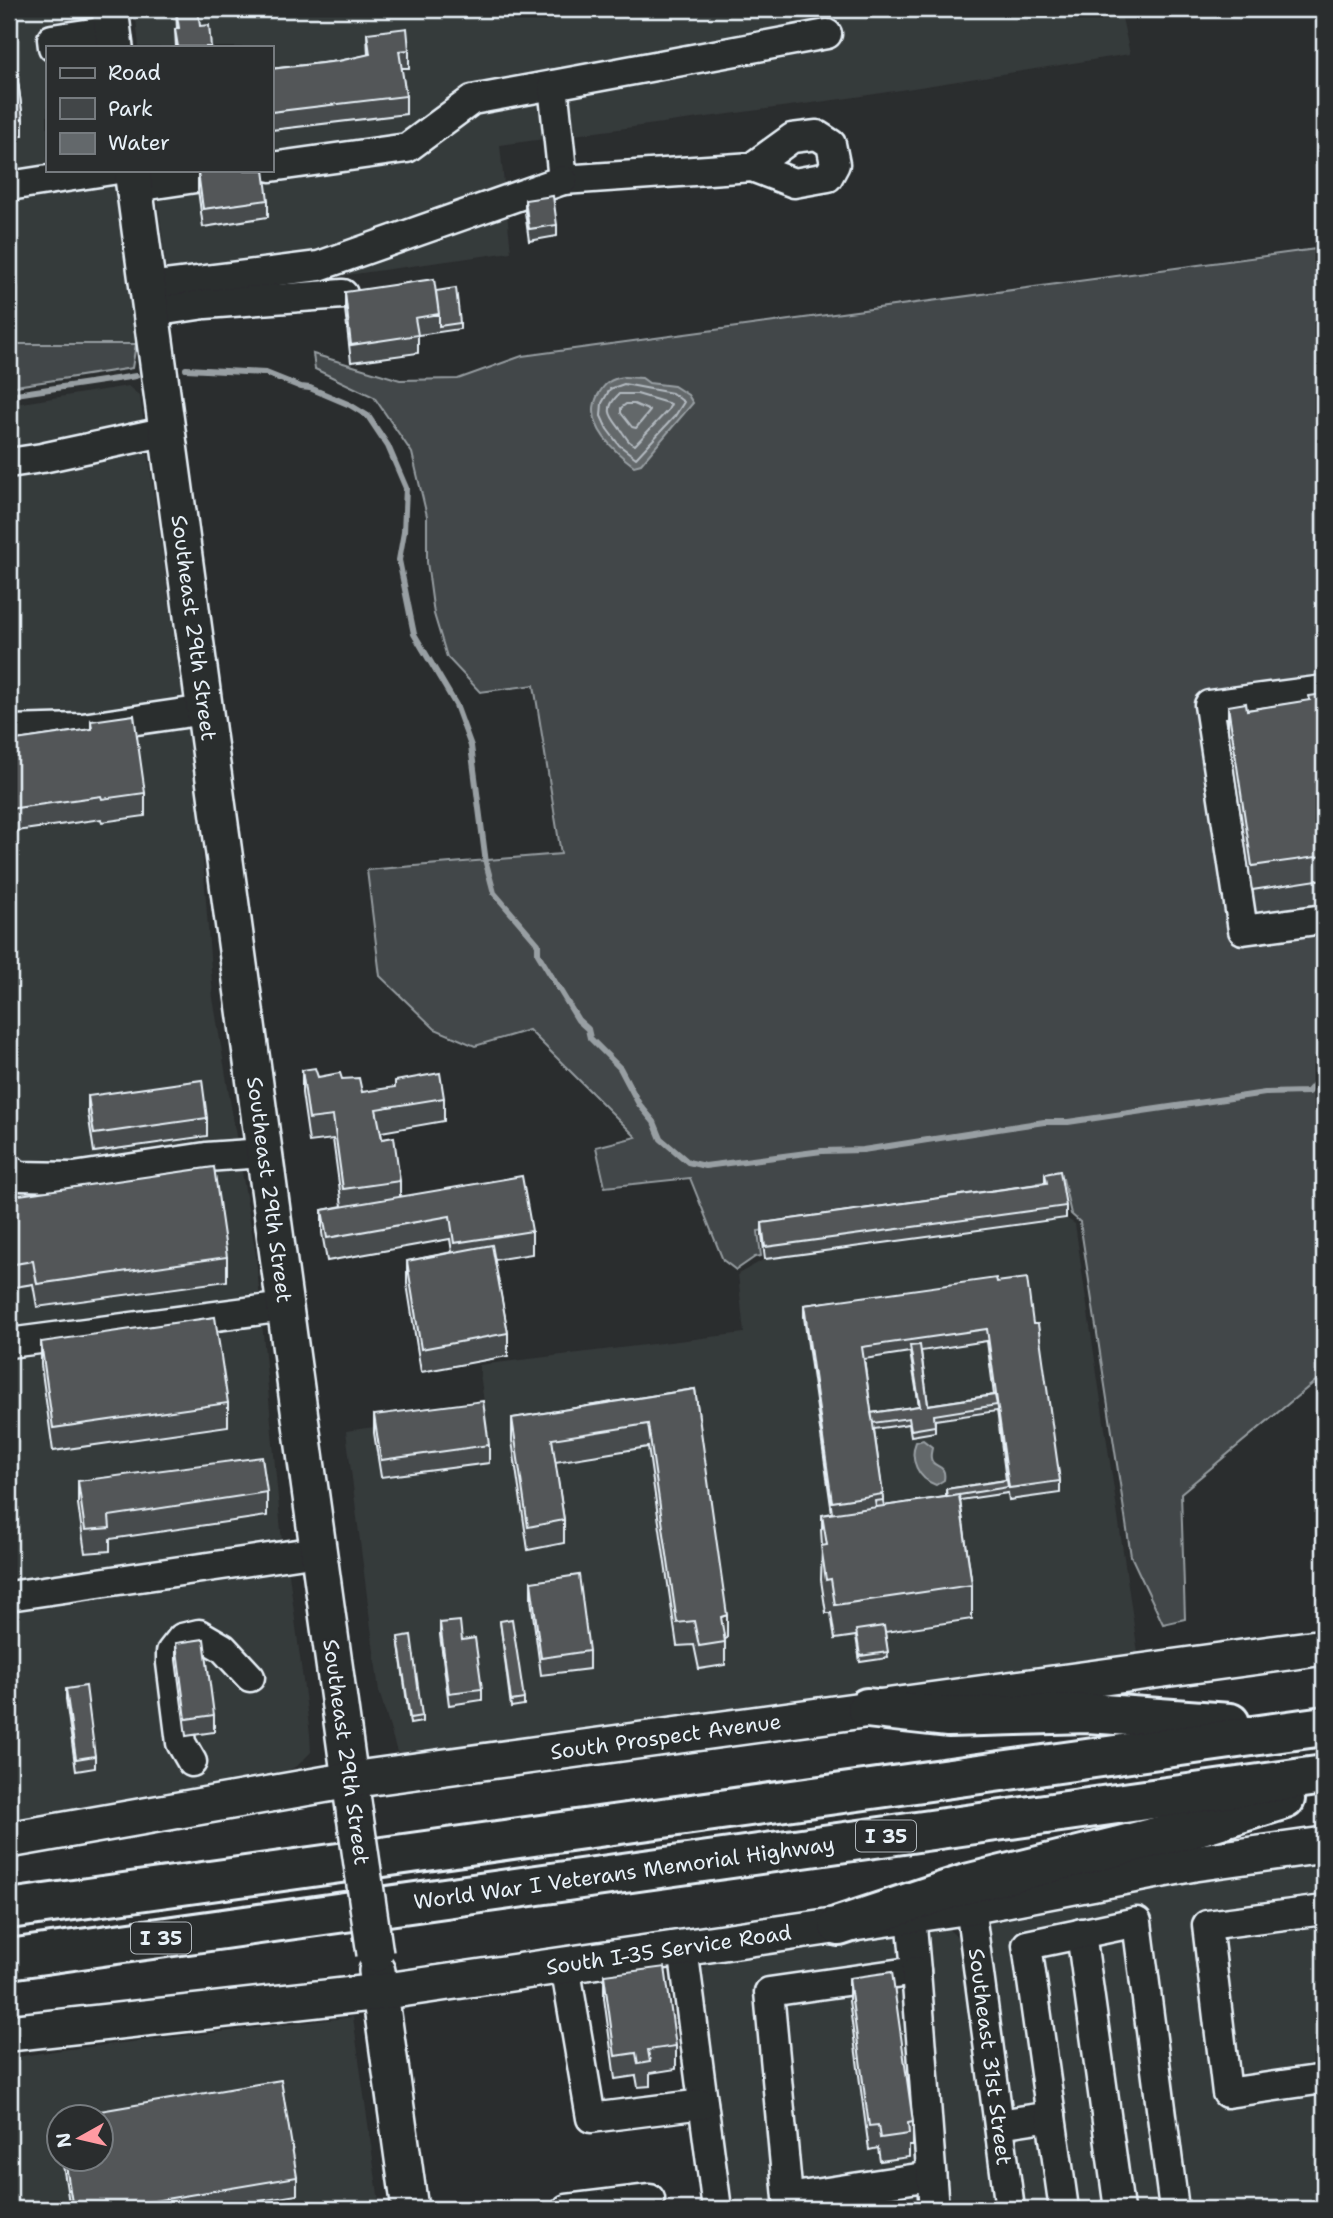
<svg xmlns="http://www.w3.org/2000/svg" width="1333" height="2218" viewBox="0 0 1333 2218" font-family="'Shantell Sans',sans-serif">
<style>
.built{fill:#363a3b;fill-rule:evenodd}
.green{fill:#424648;stroke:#959ca0;stroke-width:2}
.water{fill:#63686b;stroke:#989fa3;stroke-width:2}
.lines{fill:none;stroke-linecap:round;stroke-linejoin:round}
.shore{stroke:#b3bac0;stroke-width:2}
.stream{stroke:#989fa3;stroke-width:6}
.minor-casing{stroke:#e8f1f8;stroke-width:33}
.major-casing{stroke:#e8f1f8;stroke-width:40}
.highway-casing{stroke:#e8f1f8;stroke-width:44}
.minor{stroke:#2a2d2e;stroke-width:28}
.major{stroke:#2a2d2e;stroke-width:35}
.highway{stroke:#2a2d2e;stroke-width:38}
.major-bridge-casing{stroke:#e8f1f8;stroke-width:40;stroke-linecap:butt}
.major-bridge{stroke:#2a2d2e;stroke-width:35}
.wall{fill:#474b4d;stroke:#e8f1f8;stroke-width:2;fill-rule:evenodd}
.shaded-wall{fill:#3a3d3e;stroke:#e8f1f8;stroke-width:2}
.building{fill:#535759;stroke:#e8f1f8;stroke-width:2}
.labels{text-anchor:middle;stroke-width:5;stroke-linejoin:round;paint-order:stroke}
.shield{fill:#2a2d2e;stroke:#afb6bb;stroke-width:2}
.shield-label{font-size:19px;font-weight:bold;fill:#e8f1f8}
.street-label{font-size:21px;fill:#e8f1f8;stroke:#2a2d2e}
</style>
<rect width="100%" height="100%" fill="#2a2d2e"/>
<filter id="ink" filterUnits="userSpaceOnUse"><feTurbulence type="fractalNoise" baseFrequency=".0143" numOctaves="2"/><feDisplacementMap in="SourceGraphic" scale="14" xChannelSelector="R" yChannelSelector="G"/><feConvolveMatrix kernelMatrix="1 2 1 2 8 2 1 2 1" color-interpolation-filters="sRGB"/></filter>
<g filter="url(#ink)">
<path class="built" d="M9,9H89L95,47H47V170H112L136,344H9Z
M135,9H1120L1130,54L856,97L500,145L511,252L170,300L154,170H271V47H139Z
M128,386L140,396L200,818L213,998L256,1256L282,1542L234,1552L9,1585V405Z
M1066,1218L1075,1224L1139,1660L405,1759L397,1752L379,1691L346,1431L485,1411L479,1365L744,1333L738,1274L765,1259L762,1235Z
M288,1566L310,1734L311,1752L298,1765L278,1777L197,1792L9,1820V1607Z
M1324,1858V2209H1023L987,1934V1927L993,1917L1000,1914Z
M944,1926L959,1938L962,1947L998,2209H726L700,1979L702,1969L716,1958Z
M353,2017L380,2209H9V2058L61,2050ZM60,2116H102V2158H60Z"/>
<path class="green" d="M1324,248V1374L1181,1493L1185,1619L1163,1624L1131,1556L1080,1222L1071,1214L1063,1179L1037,1183L1039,1192L758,1231L761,1256L755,1257L736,1270L723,1260L690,1178L605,1187L596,1147L636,1137L529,1030L475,1046L435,1029L380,976L367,870L561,854L534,685L480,692L447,657L434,614L427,562V516L412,453L374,397L315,369L313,354L400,380L458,379L522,356Z
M9,344H136L132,368L9,387Z"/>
<path class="water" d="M624,377L642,378L649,383L674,386L688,395L693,403L641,464L634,466C614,451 583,423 598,395C605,383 610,379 624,377Z
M923,1440L932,1447C932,1451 930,1454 931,1458C932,1469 947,1462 944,1480L936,1485C918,1479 909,1459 916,1442Z"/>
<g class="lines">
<path class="shore" d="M624,384L672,393L684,402L675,416L636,458L619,445L607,429L601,416L602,403L610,389Z
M619,394H637L671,404L668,410L635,445C628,442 628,440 623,433C613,418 601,411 619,394Z
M626,404H634L650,411L636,428L632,427L621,413V408Z"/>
<path class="stream" d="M186,369L266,373L301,387L310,388L350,405L368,416L388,446L406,488L404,532L399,560L414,634L456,705L471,746L486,863L494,893L538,944V954L578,1020L588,1029L590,1038L620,1068L639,1104L654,1122L661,1139L688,1162L705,1166L822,1151L863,1150L1044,1122H1068L1265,1093L1308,1092L1315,1084L1324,1083
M9,395L136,376"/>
<g class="minor-casing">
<g id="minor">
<path d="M53,47L52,39L113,30"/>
<path d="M271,167L407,148L472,100L553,85"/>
<path d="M752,167L792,138L817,135L831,144L835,164L828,177L794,183L752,167L563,180L553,85L827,34"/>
<path d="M9,186L112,170"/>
<path d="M135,187L236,172"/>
<path d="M149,287L319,266L563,180"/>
<path d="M152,312L205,304L343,294"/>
<path d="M9,463L42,458L168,431"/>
<path d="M1324,690L1209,705L1243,930L1324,919"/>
<path d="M9,730L82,728L205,710"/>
<path d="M9,1168L18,1176L74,1177L206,1157L264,1153"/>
<path d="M9,1343L285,1307"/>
<path d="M9,1596L318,1551"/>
<path d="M192,1762L181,1743L171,1663V1652L182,1638L199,1634L223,1648L250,1677"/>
<path id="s1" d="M970,1906L1010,2209"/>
<path d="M1324,1910L1207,1925L1227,2093L1324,2079"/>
<path d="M911,1915L916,1971L769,1992L788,2198L931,2176"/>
<path d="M1081,1933L1119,2209"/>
<path d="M683,1948L717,2209"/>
<path d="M565,1965L591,2118L703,2104"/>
<path d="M916,1971L934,2209"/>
<path d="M999,2124L1051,2116"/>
<path d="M567,2209L650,2199"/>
<path d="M1064,2209L1027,1945L1137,1922L1174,2209"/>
</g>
</g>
<g class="major-casing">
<g id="major">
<path d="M110,9L115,47"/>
<path id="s2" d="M132,170L292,1359L355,1816"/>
<path id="s3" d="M9,1840L350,1780L1324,1647"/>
<path d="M377,1971L410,2209"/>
<path id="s4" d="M9,2033L380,1992L970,1906L1194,1863L1324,1845"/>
</g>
</g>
<g class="highway-casing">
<g id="highway">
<path d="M867,1708L948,1717L1088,1713L1230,1723"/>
<path d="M9,1909L1324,1726"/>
<path d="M839,1926L966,1884L1188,1829L1285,1799"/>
<path id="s5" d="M9,1959L1324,1775"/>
</g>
</g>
<use href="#minor" class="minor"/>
<use href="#major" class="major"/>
<use href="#highway" class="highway"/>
<g class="major-bridge-casing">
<path id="major-bridge" d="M355,1816L375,1954"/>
</g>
<use href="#major-bridge" class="major-bridge"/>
</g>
<path class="wall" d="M176,9L200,26L211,47H176L175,29H177Z
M9,14L23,119V136L9,138Z
M367,33L409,50V68H401L406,96V114L271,130V69L339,61L368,55Z
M198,172L268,200V217L203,227L198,190Z
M525,200L557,225V236L529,241L525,212Z
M9,240L18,290V307L9,309Z
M436,291L460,323V329L418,335V353L351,362L345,309V292Z
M1324,694V879L1252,890L1228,729V706L1247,710L1309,701Z
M91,721L145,793V816L102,822L101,819L9,832V741L91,729Z
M302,1070L318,1077L342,1079L362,1092L444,1098V1121L381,1132L382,1139L400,1181V1196L532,1231V1254L494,1260L508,1333V1356L421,1372L407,1284V1261L452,1252L450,1239L327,1261L322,1233V1210L342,1206L333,1139L309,1142L302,1093Z
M88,1096L207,1118V1136L94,1152L88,1113Z
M1045,1174L1066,1206V1218L765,1259L762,1235V1223L1045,1183Z
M12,1196L227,1257V1281L37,1307L33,1284L9,1288V1220L12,1219Z
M997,1282L1033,1324L1060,1481V1493L1009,1500L1008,1493L960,1500L972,1585V1619L885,1632L888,1658L860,1662L856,1636L835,1639L831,1613H826L821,1580L822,1546L821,1530L822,1529V1515L832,1513L804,1317V1305ZM987,1341L994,1395L928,1405L921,1351ZM910,1352L919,1406L871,1413L864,1359ZM997,1410L1006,1480L946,1489V1497L884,1506L874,1429L909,1424L911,1436L935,1432V1420L997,1411Z
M41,1342L228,1403V1426L53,1451L41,1365Z
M695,1389L727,1638L725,1639V1665L699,1669L694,1645L677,1646L648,1447L555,1462L564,1520V1543L528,1550L512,1441V1418Z
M374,1415L489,1445V1463L381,1477L374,1433Z
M78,1481L267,1492V1516L110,1539V1551L85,1553L78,1504Z
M531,1582L589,1651V1669L541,1675L531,1599Z
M500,1621L524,1699V1705L511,1707Z
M440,1623L462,1640L482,1689V1700L449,1705L440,1635Z
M398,1637L422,1716V1722L410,1724Z
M176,1643L214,1715V1732L186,1736L176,1660Z
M66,1689L95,1756V1768L76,1771L66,1700Z
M604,1975L676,2046V2069L650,2073V2086L638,2087L636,2076L615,2079L604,1998Z
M849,1978L913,2122V2146H909V2157L880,2161L878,2148L869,2150L849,2001Z
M60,2117V2144L58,2135V2118Z
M62,2159H102L297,2177V2195L211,2209H70Z"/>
<path class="shaded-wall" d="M727,1615V1638L721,1640V1617Z"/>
<path class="building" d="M176,9H198L200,26L209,25L211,47H178L175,29L179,28Z
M9,14L23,119L9,121Z
M407,28L409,50L399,51L406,96L271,112V69L339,61L370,54L367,33Z
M216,170H264L268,200L203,209L198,172Z
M553,196L557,225L529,229L525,200Z
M9,240H10L18,290L9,291Z
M434,279L439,314L415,318L418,335L351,345L345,292Z
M456,288L460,323L439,326V314L436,291Z
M1324,694V856L1252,866L1228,706L1246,703L1247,710L1310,700L1309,696Z
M134,715L145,793L102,799L101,796L9,809V741L92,729L91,721Z
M315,1068L318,1077L340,1073L342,1079L359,1078L362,1092L395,1087V1081L440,1073L444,1098L376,1109L382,1139L394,1137L400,1181L343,1189L333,1116L309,1119L302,1070Z
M202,1080L207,1118L94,1134L88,1096Z
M214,1167L227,1257L37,1284L33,1261L9,1265V1220L15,1219L12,1196Z
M1060,1171L1066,1206L765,1247L762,1223L1047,1183L1045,1174Z
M522,1176L532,1231L454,1243L450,1216L327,1238L322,1210Z
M492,1245L508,1333L421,1349L407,1261Z
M996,1278L997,1282L1027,1278L1033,1324H1038L1060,1481L1009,1488L987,1329L862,1347L883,1494L832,1502L804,1305Z
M215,1317L228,1403L53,1428L41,1342Z
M920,1345L928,1405L995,1395L997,1405L934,1415L935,1426L911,1430L909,1418L873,1423L871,1413L920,1406L910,1346Z
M695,1389L727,1615L721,1617L725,1642L699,1646L694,1621L677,1623L648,1424L552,1439L564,1520L528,1527L512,1418Z
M483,1401L489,1445L381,1460L374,1415Z
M262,1457L267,1492L109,1516L110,1528L85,1530L78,1481Z
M1007,1480L1008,1487L947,1497L946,1489Z
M959,1495L972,1585L835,1605L831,1579L826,1580L821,1546L827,1545L822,1515Z
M883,1500L884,1506L876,1507L875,1501Z
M579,1575L589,1651L541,1658L531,1582Z
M512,1619L524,1699L511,1701L500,1621Z
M460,1621L462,1640L475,1638L482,1689L449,1693L440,1623Z
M884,1626L888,1652L860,1656L856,1630Z
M411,1635L422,1716L410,1718L398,1637Z
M204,1639L214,1715L186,1719L176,1643Z
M86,1686L95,1756L76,1759L66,1689Z
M665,1967L676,2046L648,2050L650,2062L638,2064L636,2053L615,2056L604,1975Z
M892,1972L913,2122L908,2123L909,2134L880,2138L878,2125L869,2126L849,1978Z
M281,2080L297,2177L106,2209H73L65,2159H102V2117H65Z"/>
</g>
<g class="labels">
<g class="shield">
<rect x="856" y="1820.5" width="60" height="31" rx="5"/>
<rect x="131" y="1922.5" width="60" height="31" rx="5"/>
</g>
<g class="shield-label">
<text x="886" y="1843">I 35</text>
<text x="161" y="1945">I 35</text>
</g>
<g class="street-label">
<text dy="7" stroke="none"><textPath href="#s2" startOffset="462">Southeast 29th Street</textPath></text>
<text dy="7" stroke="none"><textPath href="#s2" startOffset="1029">Southeast 29th Street</textPath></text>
<text dy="7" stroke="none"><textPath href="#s3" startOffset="665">South Prospect Avenue</textPath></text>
<text transform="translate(346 1752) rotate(82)" y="7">Southeast 29th Street</text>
<text dy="7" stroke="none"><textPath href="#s5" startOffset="621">World War I Veterans Memorial Highway</textPath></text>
<text dy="7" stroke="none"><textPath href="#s4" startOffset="665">South I-35 Service Road</textPath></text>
<text dy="7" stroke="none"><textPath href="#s1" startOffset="152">Southeast 31st Street</textPath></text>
</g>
</g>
<rect width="1333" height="2218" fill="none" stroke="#2a2d2e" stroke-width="35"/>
<rect x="18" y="18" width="1298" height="2183" fill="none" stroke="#e8f1f8" stroke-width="2.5" filter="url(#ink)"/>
<rect x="46" y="46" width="228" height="126" fill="#2a2d2e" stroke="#767b7f" stroke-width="2"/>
<rect x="60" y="68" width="35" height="10" fill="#2a2d2e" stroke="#767b7f" stroke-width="2"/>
<text x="108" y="80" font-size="21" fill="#e8f1f8">Road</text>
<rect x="60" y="98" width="35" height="21" fill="#424648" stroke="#767b7f" stroke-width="2"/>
<text x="108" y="116" font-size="21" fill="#e8f1f8">Park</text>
<rect x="60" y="133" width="35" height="21" fill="#63686b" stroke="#767b7f" stroke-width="2"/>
<text x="108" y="150" font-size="21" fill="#e8f1f8">Water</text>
<g transform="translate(80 2138) rotate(262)"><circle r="33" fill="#2a2d2e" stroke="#767b7f" stroke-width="2"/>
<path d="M0-5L12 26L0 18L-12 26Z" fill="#ff9aa2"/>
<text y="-10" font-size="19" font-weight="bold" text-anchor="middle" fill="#e8f1f8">N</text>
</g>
</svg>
